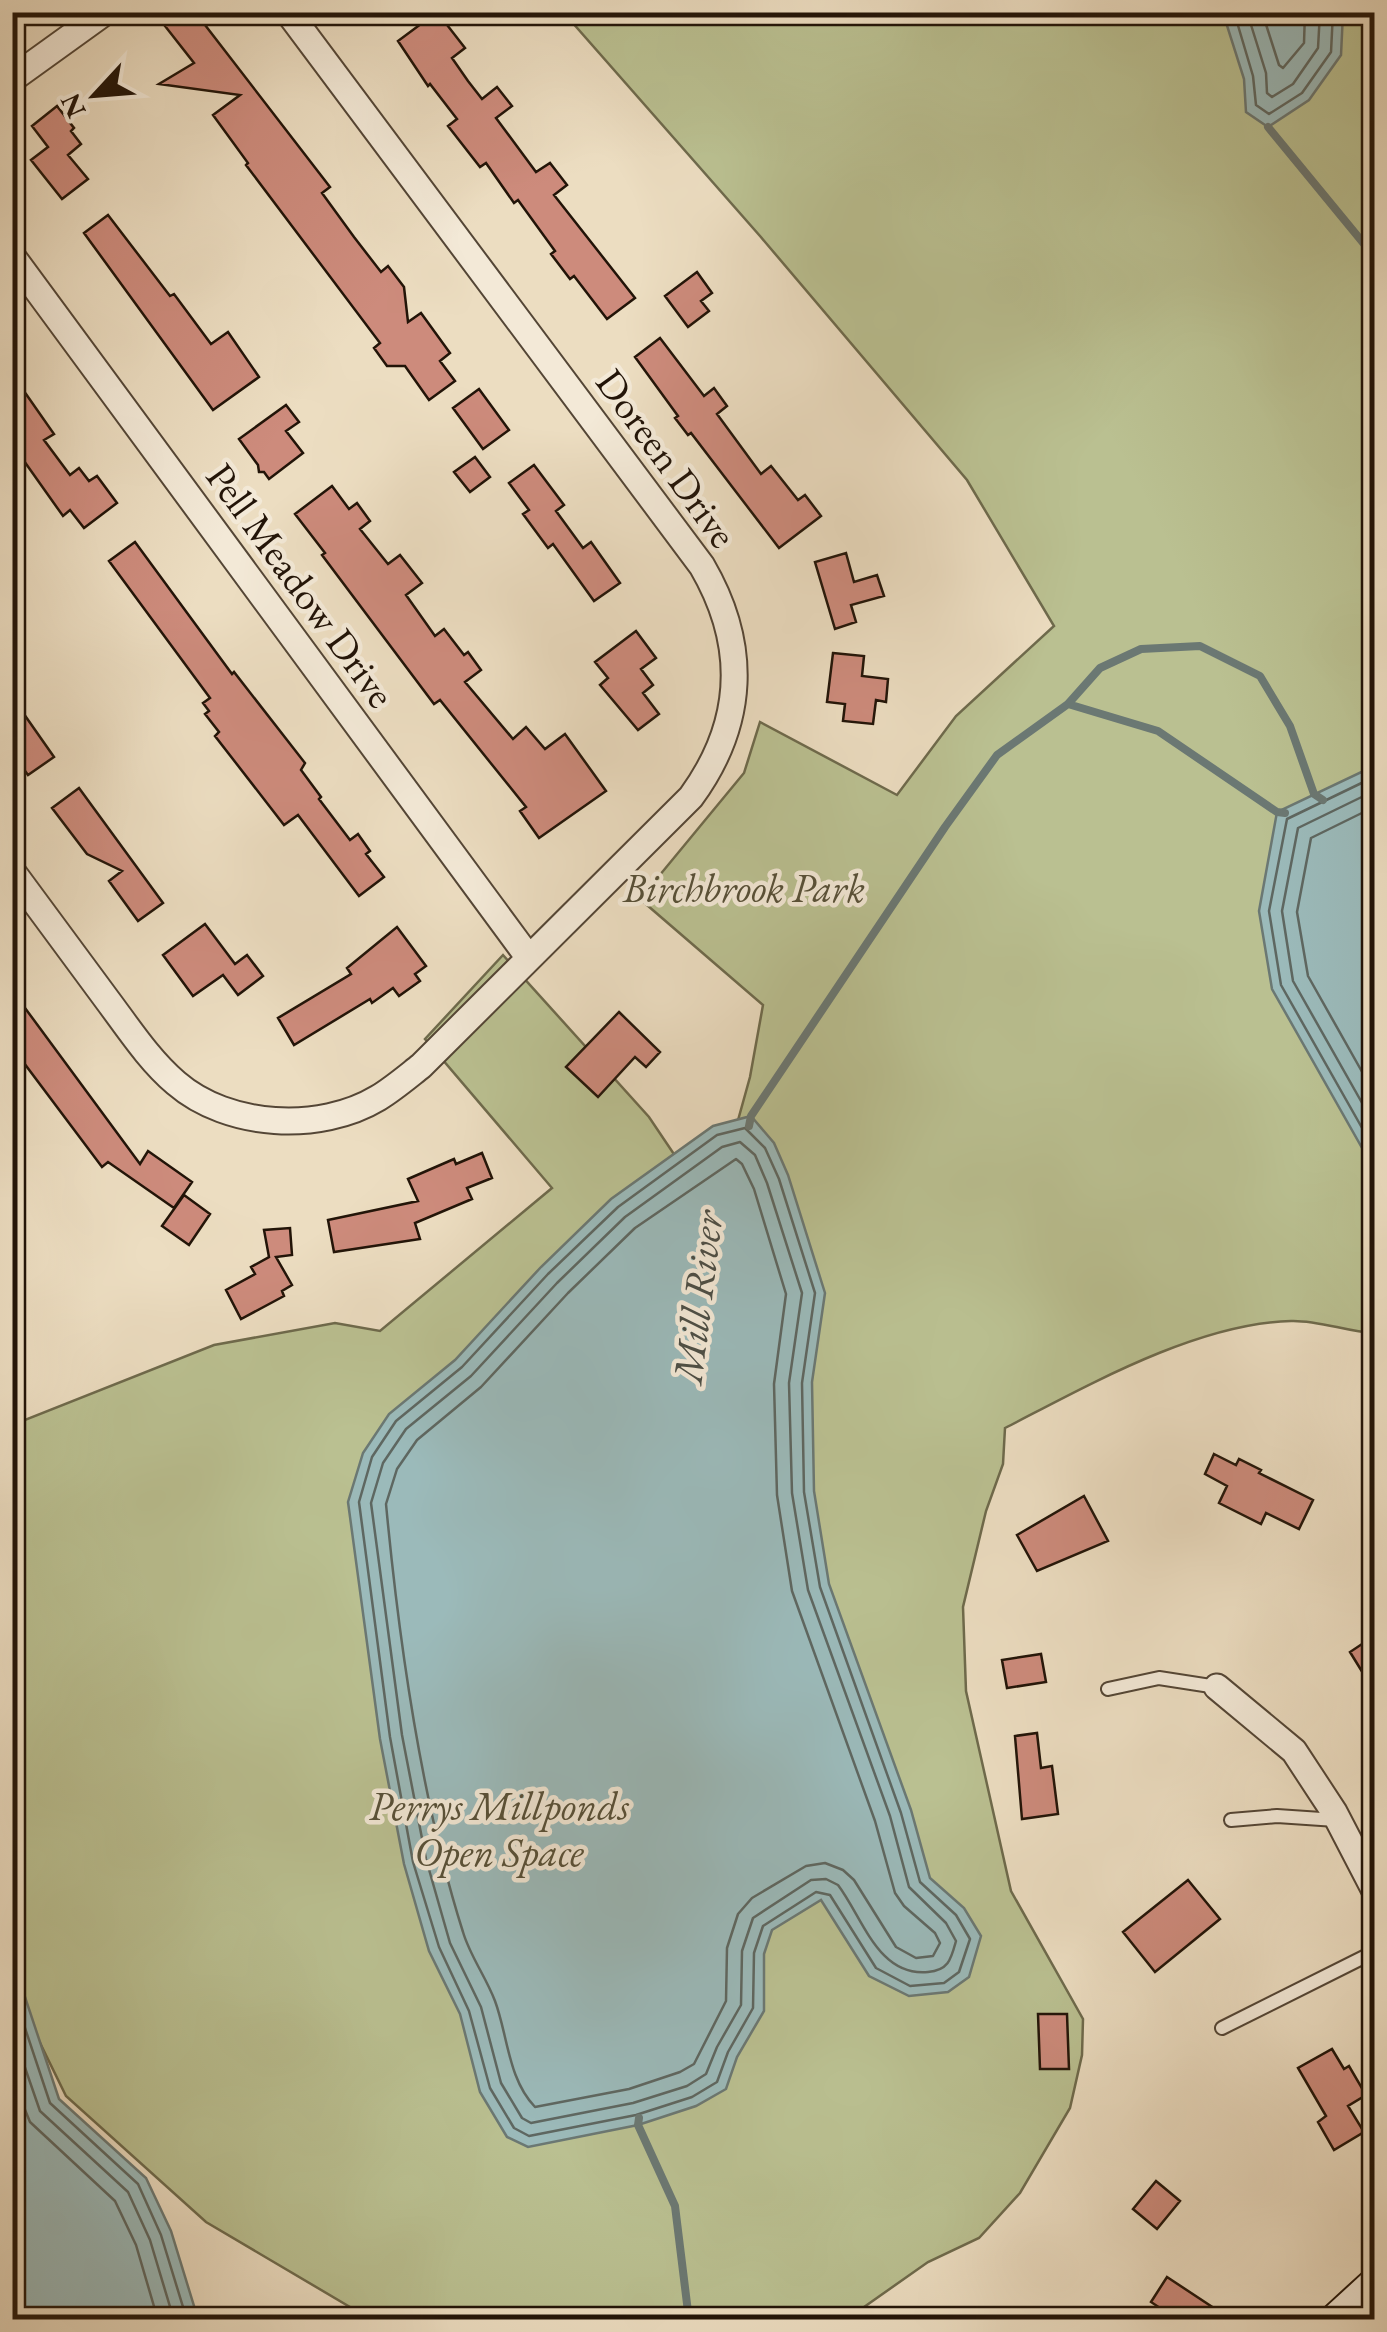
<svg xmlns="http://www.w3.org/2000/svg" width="1387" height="2332" viewBox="0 0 1387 2332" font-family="'EB Garamond',serif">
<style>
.green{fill:#bac091;stroke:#6e6a4c;stroke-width:2.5}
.water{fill:#9bbaba;stroke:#6b7873;stroke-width:2.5}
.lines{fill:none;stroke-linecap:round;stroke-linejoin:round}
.shore{stroke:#5e6761;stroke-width:2.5}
.stream{stroke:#6b7873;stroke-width:8}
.building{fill:#cd8b7c;stroke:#221408;stroke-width:2.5}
.service-casing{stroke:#544636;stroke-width:16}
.minor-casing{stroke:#544636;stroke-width:29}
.secondary-casing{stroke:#221408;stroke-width:39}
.service{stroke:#f3e9d7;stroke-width:12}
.minor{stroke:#f3e9d7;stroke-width:25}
.secondary{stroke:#f3e9d7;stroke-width:35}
.labels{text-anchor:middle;stroke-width:9;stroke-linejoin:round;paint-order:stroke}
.street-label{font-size:40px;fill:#221408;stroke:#f3e9d7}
.park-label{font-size:40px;font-style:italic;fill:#575038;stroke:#f3e9d7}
.water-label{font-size:42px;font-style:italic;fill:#4c4e46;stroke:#f3e9d7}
</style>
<rect width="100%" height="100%" fill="#ecddc1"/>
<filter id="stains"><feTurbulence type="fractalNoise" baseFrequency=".002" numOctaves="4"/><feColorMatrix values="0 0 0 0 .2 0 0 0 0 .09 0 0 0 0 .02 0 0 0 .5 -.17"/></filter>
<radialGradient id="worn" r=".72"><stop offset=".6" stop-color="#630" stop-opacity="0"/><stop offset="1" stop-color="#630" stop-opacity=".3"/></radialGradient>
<path class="green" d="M564,13H1374V1333C1347,1332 1319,1320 1291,1321C1197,1323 1087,1386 1005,1428L1003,1464L986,1511L963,1607L966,1691L1011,1891L1083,2019L1082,2055L1070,2108L1020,2193L979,2238L928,2262L847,2319L372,2320L206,2222L66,2096L40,2043L13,2004L12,1425L214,1345L335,1323L380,1331L552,1188L425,1039L503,955L649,1117L690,1178L725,1167L750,1077L763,1005L640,899L744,773L760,722L897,795L956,716L1054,626L967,480L760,236Z"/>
<path class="water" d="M1223,13H1343L1341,55L1309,100L1268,127L1246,112L1244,79Z
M1374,766V1169L1272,989L1259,911L1277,812Z
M751,1116L774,1143L788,1175L825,1293L812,1382L814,1491L829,1584L911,1810L930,1878L964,1908L981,1936L969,1977L948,1992L909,1996L869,1976L821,1900L772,1930L764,1954V2011L737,2057L726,2089L696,2106L638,2125L528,2147L507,2137L480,2092L460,2014L429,1951L404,1864L380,1739L348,1502L363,1453L389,1414L455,1360L541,1267L611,1199L713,1126Z
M12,1958L59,2099L146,2178L171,2231L198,2319H13Z"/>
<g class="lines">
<path class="shore" d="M1234,12L1253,76L1256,105L1269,114L1302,93L1331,52L1333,12
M1247,12L1266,73L1267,93L1272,97L1293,84L1318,48L1320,12
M1262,12L1279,65L1283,68L1304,43L1305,12
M1374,777L1287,819L1269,911L1281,985L1374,1149
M1374,791L1298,828L1282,911L1293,981L1374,1124
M1374,807L1311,838L1297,912L1308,976L1374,1093
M745,1128L765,1148L779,1179L815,1293L802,1383L804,1492L820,1587L901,1813L920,1882L956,1915L970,1939L959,1972L944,1983L910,1986L876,1968L830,1895L816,1892L763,1926L754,1953L753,2008L728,2052L717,2082L692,2097L636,2115L529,2136L514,2128L490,2088L469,2011L439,1947L413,1862L390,1737L359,1502L372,1457L396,1421L462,1367L548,1274L618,1207L717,1135Z
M740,1142L755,1155L767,1183L802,1293L789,1383L792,1493L808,1590L890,1816L909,1887L946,1923L956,1941C951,1959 949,1970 928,1972C878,1977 863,1918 838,1885L826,1879L811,1880L753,1918L742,1951L741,2005L717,2047L706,2074L687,2086L633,2103L531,2123L522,2118L501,2083L481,2007L450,1943L426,1859L402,1735L371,1503L383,1463L406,1429L471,1376L557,1283L625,1217L722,1147Z
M736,1159L742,1164L754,1189L786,1294L774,1384L777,1495L792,1591L875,1821L895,1893L904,1906L935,1933L940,1943L933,1956L916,1958L896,1947L854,1880L843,1870L825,1863L806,1866L752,1898L738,1914L727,1948L726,2001L694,2064L680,2072L629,2089L535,2107C508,2079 508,2036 495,2001C486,1977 470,1956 463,1932C421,1800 399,1642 386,1504L397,1469L417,1440L481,1387L568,1293L635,1228Z
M12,1989L50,2103L138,2184L161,2235L187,2320
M12,2030L40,2111L128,2192L150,2240L174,2320
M12,2078L30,2122L115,2201L136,2245L158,2320"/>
<path class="stream" d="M1268,127L1374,256
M1068,704L1100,668L1141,649L1200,646L1260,676L1290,726L1314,794L1323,800
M749,1126L751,1116L945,827L997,755L1068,704L1158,731L1277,812L1285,813
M639,2118L638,2125L675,2206L689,2320"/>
</g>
<path class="building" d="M182,12H195L330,187L322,193L354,237L381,272L388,266L404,287L408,322L421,313L450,353L440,361L455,381L429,400L405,366H387L374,348L380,343L246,165L248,163L213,115L240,95L159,84L194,63L165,26Z
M437,12L465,48L452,58L468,81L482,99L497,87L512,106L496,118L536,172L550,163L567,185L554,195L635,298L607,319L574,276L570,279L551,254L555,251L518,200L514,203L486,163L480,167L448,126L457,119L430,84L428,86L398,41Z
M57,106L74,128L71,131L81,144L68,155L88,179L62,199L31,160L48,147L32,126Z
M108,215L170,296L174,294L211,344L228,332L259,377L213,410L84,233Z
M697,272L712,293L701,301L709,311L688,327L665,296Z
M660,338L704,396L714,388L727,406L717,414L761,474L771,466L798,500L805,495L821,516L779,548L691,433L688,435L675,418L678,416L635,357Z
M479,389L509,430L483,449L453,408Z
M26,394L54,434L44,440L70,475L79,468L89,481L97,476L117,503L84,528L70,510L63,516L12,444V403Z
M286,405L299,422L286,431L303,453L269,479L264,472H259L258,465L239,439Z
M475,457L490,477L470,492L454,472Z
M534,465L564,505L556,511L583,548L591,542L620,583L594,601L553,544L548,548L523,514L529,510L509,483Z
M332,486L349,509L357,503L370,521L360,529L388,564L400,555L422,583L406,595L435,636L444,629L464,655L468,652L481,670L465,682L513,739L526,727L545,749L565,734L606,791L539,838L520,811L526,807L440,700L434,704L322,555L325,553L295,514Z
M135,542L232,674L234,672L305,763L301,770L321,797L319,799L350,840L358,834L370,851L366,854L384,877L359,896L298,815L284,825L215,736L219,732L205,714L209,711L203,703L210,698L109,561Z
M846,553L854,582L877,575L884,596L851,605L856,622L835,629L815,562Z
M636,631L656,658L641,669L653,685L643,693L659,714L638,730L600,685L608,678L595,662Z
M833,653L864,656L862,676L888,679L886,702L876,700L873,724L843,721L845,704L827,702Z
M12,697L54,757L28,775L12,753Z
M79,788L163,903L138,921L109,881L122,871L87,854L52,808Z
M205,924L235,964L247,955L263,976L238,995L223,975L193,996L163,955Z
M397,927L426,966L415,974L420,981L399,996L393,988L372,1003L370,999L294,1045L278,1018L351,974L347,968Z
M25,1008L140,1164L148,1151L192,1182L174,1208L108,1162L102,1167L12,1047V1018Z
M619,1012L660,1052L646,1067L635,1057L598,1097L566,1067Z
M482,1153L492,1178L467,1188L472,1199L415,1223L420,1239L334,1252L328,1220L418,1201L408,1179L454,1159L456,1164Z
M184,1195L210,1214L189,1245L162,1226Z
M290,1228L292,1255L276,1257L292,1285L282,1291L284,1296L241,1319L226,1290L255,1274L251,1267L269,1257L264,1230Z
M1214,1454L1236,1465L1239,1459L1261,1470L1259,1473L1313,1500L1299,1529L1266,1513L1261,1524L1219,1503L1227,1486L1205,1474Z
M1084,1496L1108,1541L1037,1571L1017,1535Z
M1374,1636V1691L1350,1652Z
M1041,1654L1046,1682L1007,1688L1002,1660Z
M1037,1733L1041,1768L1052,1766L1058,1814L1022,1819L1015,1736Z
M1188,1880L1220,1919L1155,1972L1123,1932Z
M1038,2014H1067L1069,2069H1040Z
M1332,2049L1344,2069L1349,2066L1366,2095L1348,2106L1364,2132L1334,2150L1318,2122L1326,2116L1298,2068Z
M1156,2181L1180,2201L1157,2229L1133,2209Z
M1167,2277L1232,2320H1178L1151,2302Z"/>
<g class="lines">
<g class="service-casing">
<path id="service" d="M1108,1689L1159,1678L1217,1687
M1231,1820L1277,1816L1336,1820
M1222,2028L1374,1952"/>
</g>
<g class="minor-casing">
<path id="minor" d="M12,79L105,12
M12,256L529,958
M12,871C44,914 76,957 108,1001C129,1029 149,1060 176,1083C228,1128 320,1133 378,1098C393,1089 407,1077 421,1066L691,797C745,723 748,645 702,566L288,12
M1217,1687L1294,1751L1334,1812L1374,1889"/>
</g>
<g class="secondary-casing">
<path id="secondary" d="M1338,2320L1374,2287"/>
</g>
<use href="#service" class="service"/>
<use href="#minor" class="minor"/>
<use href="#secondary" class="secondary"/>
</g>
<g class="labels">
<g class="street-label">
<text transform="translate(667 458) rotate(54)" y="14">Doreen Drive</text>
<text transform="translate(301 585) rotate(54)" y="14">Pell Meadow Drive</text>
</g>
<g class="park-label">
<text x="744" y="902">Birchbrook Park</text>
<text x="499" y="1820">Perrys Millponds<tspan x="499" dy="46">Open Space</tspan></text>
</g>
<g class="water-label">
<text transform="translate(697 1297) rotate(-83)" y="15">Mill River</text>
</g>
</g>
<rect width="1387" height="2332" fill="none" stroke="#ecddc1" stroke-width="50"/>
<rect x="15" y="15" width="1357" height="2302" fill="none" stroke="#221408" stroke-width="5"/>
<rect x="25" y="25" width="1337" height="2282" fill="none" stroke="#221408" stroke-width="2.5"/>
<g transform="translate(95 95) rotate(244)" stroke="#f3e9d7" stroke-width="8" paint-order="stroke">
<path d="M0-8L18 38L0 25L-18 38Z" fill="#221408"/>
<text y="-15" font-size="28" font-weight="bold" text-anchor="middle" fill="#221408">N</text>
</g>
<rect width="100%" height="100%" filter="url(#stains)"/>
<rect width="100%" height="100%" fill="url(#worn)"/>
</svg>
